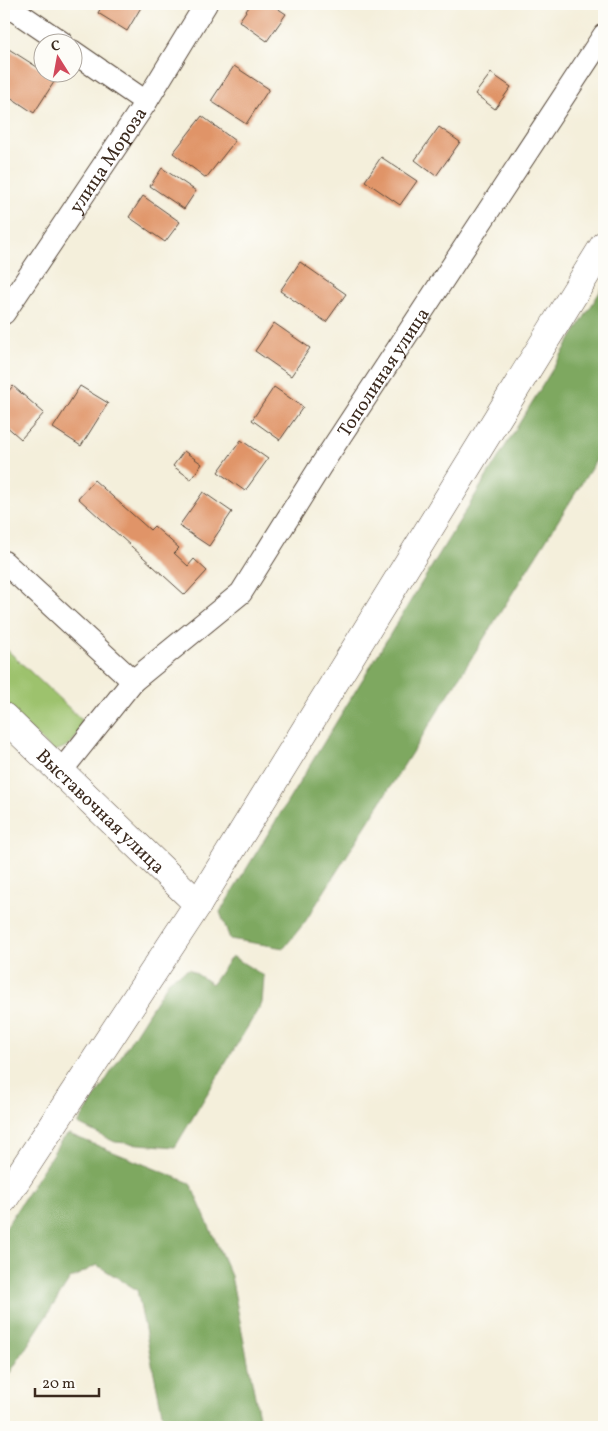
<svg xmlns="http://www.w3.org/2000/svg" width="608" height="1431" viewBox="0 0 608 1431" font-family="Vollkorn,serif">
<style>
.green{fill:#9dc26d;stroke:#6c7646}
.forest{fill:#7ea860;stroke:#5c693f}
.building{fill:#e09468}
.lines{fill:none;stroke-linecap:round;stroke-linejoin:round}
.street-casing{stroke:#57483a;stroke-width:24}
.secondary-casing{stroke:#57483a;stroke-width:29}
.street{stroke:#fff;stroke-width:22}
.secondary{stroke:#fff;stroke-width:28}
.labels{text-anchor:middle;stroke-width:4.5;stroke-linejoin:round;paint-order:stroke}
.street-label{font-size:19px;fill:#3b2a1e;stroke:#fdfcf7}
</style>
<rect width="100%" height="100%" fill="#fdfcf7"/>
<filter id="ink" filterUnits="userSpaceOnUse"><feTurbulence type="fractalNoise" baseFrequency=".02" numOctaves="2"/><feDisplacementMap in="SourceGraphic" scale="10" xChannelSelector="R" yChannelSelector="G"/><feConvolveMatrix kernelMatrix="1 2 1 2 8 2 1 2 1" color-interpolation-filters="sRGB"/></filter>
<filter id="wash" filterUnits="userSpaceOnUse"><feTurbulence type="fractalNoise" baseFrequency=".0096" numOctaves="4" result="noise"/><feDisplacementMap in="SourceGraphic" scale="20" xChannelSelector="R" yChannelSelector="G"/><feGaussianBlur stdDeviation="1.12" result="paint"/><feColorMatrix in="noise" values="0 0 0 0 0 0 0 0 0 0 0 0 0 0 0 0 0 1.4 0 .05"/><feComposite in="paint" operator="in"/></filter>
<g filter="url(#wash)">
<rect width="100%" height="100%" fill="#f4efdb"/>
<path class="green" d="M4,647L82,720C80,737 70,748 53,751L4,705Z"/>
<path class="forest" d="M604,285V448L305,922L284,948L230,939L220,912Z
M232,956L264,976L262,1003L175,1147L115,1142L78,1124L170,979L189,969L212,984Z
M69,1134L190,1183L231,1276L261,1427H165L137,1290L97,1265L70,1279L4,1382V1230L62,1139Z"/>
<g id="blocks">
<path class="building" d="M103,4H143L127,31L98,13Z
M251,4H271L286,14L267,41L239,21Z
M4,46L56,79L34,113L4,93Z
M234,66L269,89L246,124L211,101Z
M491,73L511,87L495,109L475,94Z
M202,116L235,141L206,178L173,153Z
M439,127L460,142L436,176L415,160Z
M381,157L417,181L400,205L365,181Z
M162,168L196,191L184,209L150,186Z
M143,196L180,222L165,242L129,217Z
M300,262L346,294L326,322L280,291Z
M274,323L310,348L291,376L255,351Z
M13,386L44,413L21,439L4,424V396Z
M80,386L108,403L81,446L53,428Z
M274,387L303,407L280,440L252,420Z
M241,440L268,459L245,491L218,472Z
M184,451L202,464L191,479L173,466Z
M94,480L150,530L154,526L179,548L174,553L188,566L194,559L207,571L185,595L78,498Z
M203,492L232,512L209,546L179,526Z"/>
</g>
</g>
<g filter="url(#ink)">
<use href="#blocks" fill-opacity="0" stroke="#57483a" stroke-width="1"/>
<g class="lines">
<g class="street-casing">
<g id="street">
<path d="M5,4L61,42"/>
<path d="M72,51L146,102"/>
<path id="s1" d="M4,313L146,102L206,4"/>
<path d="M4,562L133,681L61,771"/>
<path id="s2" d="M133,681L241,593L320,467L604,35"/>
</g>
</g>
<g class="secondary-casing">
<g id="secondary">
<path id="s3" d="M4,717L198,904"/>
<path d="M4,1199L198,904L604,245"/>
</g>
</g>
<use href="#street" class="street"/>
<use href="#secondary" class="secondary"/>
</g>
</g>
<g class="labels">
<g class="street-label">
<text dy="7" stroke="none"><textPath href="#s1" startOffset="185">улица Мороза</textPath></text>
<text dy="7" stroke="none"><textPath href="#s2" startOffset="402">Тополиная улица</textPath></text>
<text dy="7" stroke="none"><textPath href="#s3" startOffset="135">Выставочная улица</textPath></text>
</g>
</g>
<rect width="608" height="1431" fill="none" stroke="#fdfcf7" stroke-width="20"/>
<g transform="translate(58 58) rotate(349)"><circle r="24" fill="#fdfcf7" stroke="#afa8a0"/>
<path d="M0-4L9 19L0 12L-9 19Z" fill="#d1495b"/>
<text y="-8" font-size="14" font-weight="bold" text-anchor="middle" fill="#3b2a1e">С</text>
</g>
<path d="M35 1388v8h64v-8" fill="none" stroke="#3b2a1e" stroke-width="2.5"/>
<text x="42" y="1388" font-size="15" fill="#3b2a1e" stroke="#fdfcf7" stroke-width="4" paint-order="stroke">20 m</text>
</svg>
